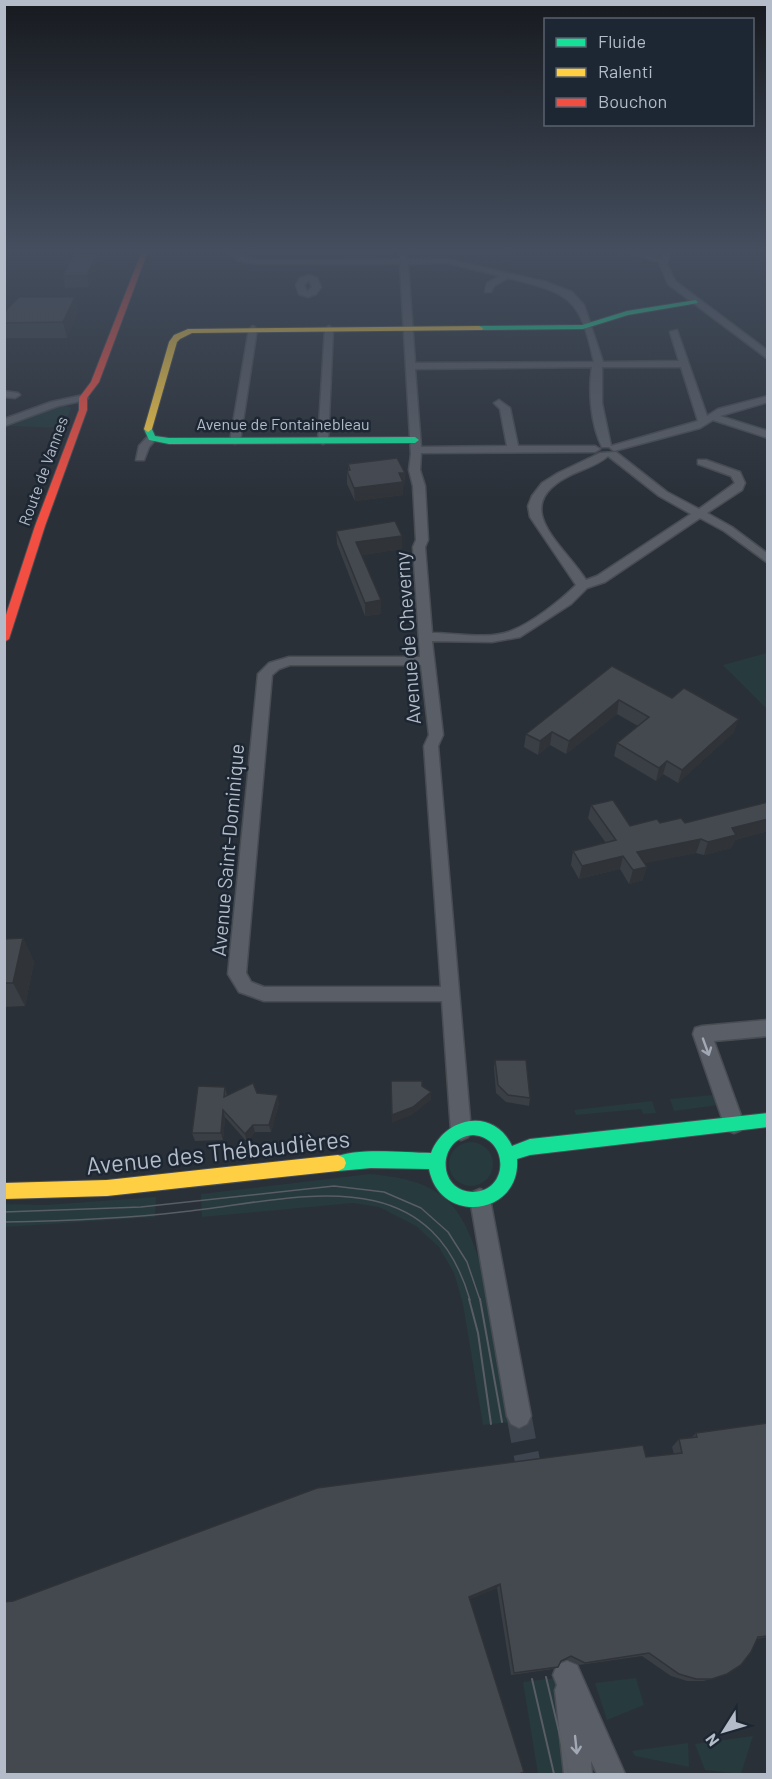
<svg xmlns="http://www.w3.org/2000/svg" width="772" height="1779" viewBox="0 0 772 1779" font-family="Barlow,sans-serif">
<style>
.green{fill:#273a3e}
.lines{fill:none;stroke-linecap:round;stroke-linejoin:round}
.street-tunnel{stroke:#3f454e;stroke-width:25;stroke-dasharray:25 13;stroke-linecap:butt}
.street-casing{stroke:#484c53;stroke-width:3}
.fast-casing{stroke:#484c53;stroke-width:2}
.slow-casing{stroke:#484c53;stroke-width:2}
.jam-casing{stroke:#484c53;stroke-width:2}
.street{fill:#5a5e66;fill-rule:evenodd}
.fast{fill:#16e098;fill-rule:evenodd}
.slow{fill:#ffcf43;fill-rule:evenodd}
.jam{fill:#f24e42;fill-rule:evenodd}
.tram-far1{stroke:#595d64;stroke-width:1.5}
.tram{stroke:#595d64;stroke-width:2}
.wall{fill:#3a3f45}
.shaded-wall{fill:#303338}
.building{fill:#444950;stroke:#303338;stroke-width:1.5}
.oneway{stroke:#a2a9b5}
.labels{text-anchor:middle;stroke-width:5;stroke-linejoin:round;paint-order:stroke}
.far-street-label{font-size:16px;fill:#b4bcc9;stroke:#1d2633}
.street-label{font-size:20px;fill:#b4bcc9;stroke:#1d2633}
.near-street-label{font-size:24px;fill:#b4bcc9;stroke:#1d2633}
</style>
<rect width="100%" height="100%" fill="#2a3038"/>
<path class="green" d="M63,405L71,408L64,428L9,426Z
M767,653H768L767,709L723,665Z
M713,1095L719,1105L674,1111L670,1099Z
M652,1101L656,1113L643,1114L641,1109L576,1115L574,1110Z
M449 1164a22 22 0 1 1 44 0a22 22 0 1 1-44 0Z
M370,1174C400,1177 428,1181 450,1203C489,1244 500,1365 511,1422L483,1425L463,1304L454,1273L439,1247L416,1226L379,1207L353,1203L202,1217L201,1194Z
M156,1197L155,1217L5,1227V1204L46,1205Z
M557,1678L570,1754L569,1774H538L523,1682Z
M636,1678L644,1705L607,1720L595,1683Z
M753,1736L741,1774L705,1770L695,1744Z
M688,1743L689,1767L635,1756L632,1751Z"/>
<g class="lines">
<path class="street-tunnel" d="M519,1416L531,1480"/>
<g class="street-casing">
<path id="street" d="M229,251H237L244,257L257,260L400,259L399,251H407V259H447L546,282L572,292L584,305L603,362L679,361L670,332L677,330L707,416L718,409L768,396V402L720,416L768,431V438L713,420L700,428L614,451L609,447H602C591,425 588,391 592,367L415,369L421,447L507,446L500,409L494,403L499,400L510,408L518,446H595L600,449L595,452L421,453L420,470L425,486L428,540L425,547L432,633C456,633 488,640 511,631C532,623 561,600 576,585L530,517L528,506L532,496L542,483L558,473L600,453L616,452L667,492L699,509L735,483L731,476L698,464V460H706L740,472L745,483L742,490L707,513L732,527L768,554V563L724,531L700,518L605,582L587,588L571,604L520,637L492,642L432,641L443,735L438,746L471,1131L468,1137L461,1140L454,1137L451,1131L442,1001H264L239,992L228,974L258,674L269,663L289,657H420L413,547L416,540L413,486L409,470L411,454L400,264H257L238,261ZM447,263L500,276L487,283L485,292H491L494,286L508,278C570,293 580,297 594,362L415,363L408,264ZM602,367H681L698,421L611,446L602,403ZM608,456L659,496L691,514L597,576L586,580C564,545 509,508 567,477C581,469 596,467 608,456ZM290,665H421L429,735L424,746L441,987H264L251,982L246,973L272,675L279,669Z
M623,251H635L661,258L663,251H671L667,264L675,281L768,351V359L668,284L659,262Z
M309,275L317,278L321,287L316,294L308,297L299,294L296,285L300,278ZM309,280L312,287L307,292L304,285Z
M253,326L257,329L240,441L235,444L230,441L249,329Z
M329,326L333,329L328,441L323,444L318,441L325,329Z
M4,391L18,393L20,395L15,398L4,397Z
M83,395L88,398L86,400L58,406L4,426V419L51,402Z
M148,436L157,438L149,447L144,460H136L139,446Z
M768,1020V1036L714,1041L744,1124L741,1130L734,1133L727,1130L724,1124L693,1034L695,1028L702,1026Z
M480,1189L487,1192L490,1199L531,1416L527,1424L519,1428L511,1424L507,1416L470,1199L473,1192Z
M567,1661L577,1665L625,1774H597L591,1761L592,1774H564L555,1690L557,1685L553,1675L557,1665Z"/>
</g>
<g class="fast-casing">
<path id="fast" d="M696,300L698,303L628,315L583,329L479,330L475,328L479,326L582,325L627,311Z
M148,426L151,427L155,436L169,438L415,437L419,440L415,443L169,444L149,440L144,429Z
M768,1113V1127L530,1155L517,1159C521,1216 440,1226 429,1169L371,1168L338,1171L332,1168L330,1163L332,1158C359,1147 402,1153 431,1153C445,1116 494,1107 512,1146L530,1139ZM473,1135C510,1138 509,1192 473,1192C437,1192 436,1138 473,1135Z"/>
</g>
<g class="slow-casing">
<path id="slow" d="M479,326L483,328L482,330L192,333L180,339L177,342L152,429L148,432L144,429L169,342L174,335L188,329Z
M338,1155L344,1158L346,1163L344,1168L338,1171L107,1196L4,1199V1183L107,1180Z"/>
</g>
<g class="jam-casing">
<path id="jam" d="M142,251H148L99,382L87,398V410L45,526L9,639L4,642V621L35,526L79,410V398L91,382Z"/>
</g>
<use href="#street" class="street"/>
<use href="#fast" class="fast"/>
<use href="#slow" class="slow"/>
<use href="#jam" class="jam"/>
<path class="tram-far1" d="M4,1212L141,1207L334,1186L384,1192L421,1208L448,1232L467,1262L480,1300
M4,1222C63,1221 122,1219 181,1212C293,1200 428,1155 470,1300"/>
<path class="tram" d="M469,1299L478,1333L491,1424
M480,1299L502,1422
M546,1677L569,1774
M532,1679L554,1774"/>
</g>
<path class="wall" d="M99,265L89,287L65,288L63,276Z
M75,297L78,312L67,338H4V314Z
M348,464L405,473L404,486H403V495L355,501L347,484V471H348Z
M336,531L402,549L362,555L381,614L365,616L337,544Z
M612,666L734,732L678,783L663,774L656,781L614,756L617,743L638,726L617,714L566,754L550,745L538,755L524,747L526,734Z
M768,802V831L735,840L731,848L704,855L696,853L644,863L643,880L629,884L620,869L579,879L571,865L573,851L606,843L588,818L591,805L630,826L660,823H685Z
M23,938L34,962L25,1006L4,1007V939Z
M495,1060L530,1098L529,1106L506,1102L496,1093L494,1068Z
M225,1087L227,1096L257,1093L279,1103L271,1132H255L247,1142L225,1117L223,1140L195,1141L192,1133Z
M768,1423V1637L757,1639L712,1679L703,1681H687L671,1676L642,1656L579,1665L566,1659L561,1661L558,1667L553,1669L511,1675L497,1588L470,1599L13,1601L646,1457L674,1454L672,1447L679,1439L691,1438L696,1433Z"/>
<path class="shaded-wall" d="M97,254L99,265L89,287L87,276Z
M75,297L78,312L67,338L63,322Z
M399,473H405L404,486H403V495L355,501L354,488Z
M402,536V549L357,556L356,542Z
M381,600V614L365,616V603Z
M619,700L617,714L566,754L569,741Z
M739,719L734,732L678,783L682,770Z
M552,732L550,745L538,755L540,741Z
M667,761L663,774L656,781L659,768Z
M768,819V831L735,840L731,848L704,855L708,842L732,828Z
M701,839L696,853L633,866L637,852Z
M623,856L620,869L579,879L582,866Z
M647,867L643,880L629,884L633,870Z
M23,938L34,962L25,1006L13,983Z
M431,1092V1100L412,1115L392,1123V1115Z
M278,1095L279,1103L271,1132L269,1125Z
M223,1110L225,1117L223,1140L221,1133Z
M253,1125L255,1132L247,1142L245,1134Z
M500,1584L497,1588L467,1601L469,1597Z"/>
<path class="building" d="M73,254H97L87,276H63Z
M19,297H75L63,322L4,323V314L8,308Z
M397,458L405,473H399L403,482L354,488L347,471L350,470L348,464Z
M395,521L402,536L356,542L381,600L365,603L336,531Z
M612,666L672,698L684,688L739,719L682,770L667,761L659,768L617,743L649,717L619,700L569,741L552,732L540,741L526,734Z
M613,800L630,826L657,819L660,823L681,818L685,823L768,802V819L732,828L736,835L708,842L701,839L637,852L647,867L633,870L623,856L582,866L573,851L616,840L591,805Z
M23,938L13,983H4V939Z
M495,1060H526L530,1098L508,1095L498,1085Z
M391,1081H422V1086L431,1092L413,1107L392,1115Z
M253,1083L257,1093L278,1095L269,1125H253L245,1134L223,1110L221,1133H192L198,1086L225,1087L224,1097Z
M768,1423V1636L758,1637L751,1652L741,1665L727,1674L712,1679H696L679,1674L649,1653L585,1663L571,1656L561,1661L558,1667L514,1673L500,1584L469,1597L524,1772L519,1774H4V1602L13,1601L317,1488L643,1445L646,1457L682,1453L679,1439L697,1437L696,1433Z"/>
<defs><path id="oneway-shaft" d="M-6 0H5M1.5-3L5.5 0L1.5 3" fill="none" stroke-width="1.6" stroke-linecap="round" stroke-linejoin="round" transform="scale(1.5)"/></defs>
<g class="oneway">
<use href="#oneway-shaft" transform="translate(706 1047) rotate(70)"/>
<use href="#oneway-shaft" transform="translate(576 1745) rotate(84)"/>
</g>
<linearGradient id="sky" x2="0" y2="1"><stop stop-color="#171a1f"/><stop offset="0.5" stop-color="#444e5e"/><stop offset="1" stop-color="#444e5e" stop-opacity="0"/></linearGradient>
<rect width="772" height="500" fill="url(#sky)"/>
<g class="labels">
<g class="far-street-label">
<text x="283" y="430">Avenue de Fontainebleau</text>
<text transform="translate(43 471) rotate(-70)" y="6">Route de Vannes</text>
</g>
<g class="street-label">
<text transform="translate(408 638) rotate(-94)" y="7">Avenue de Cheverny</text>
<text transform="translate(228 850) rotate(-85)" y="7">Avenue Saint-Dominique</text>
</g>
<g class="near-street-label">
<text transform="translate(218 1153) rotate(-6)" y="8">Avenue des Thébaudières</text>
</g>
</g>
<rect width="772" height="1779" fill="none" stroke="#b4bcc9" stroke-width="12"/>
<rect x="544" y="18" width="210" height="108" fill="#1d2633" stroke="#59626f" stroke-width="1.5"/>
<rect x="556" y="38" width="30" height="9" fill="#16e098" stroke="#59626f" stroke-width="1.5"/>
<text x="598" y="48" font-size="18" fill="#b4bcc9">Fluide</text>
<rect x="556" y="68" width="30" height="9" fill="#ffcf43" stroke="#59626f" stroke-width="1.5"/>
<text x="598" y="78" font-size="18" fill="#b4bcc9">Ralenti</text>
<rect x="556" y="98" width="30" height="9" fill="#f24e42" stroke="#59626f" stroke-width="1.5"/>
<text x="598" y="108" font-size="18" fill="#b4bcc9">Bouchon</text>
<g transform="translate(724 1731) rotate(233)" stroke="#1d2633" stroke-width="4.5" paint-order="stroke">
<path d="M0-4.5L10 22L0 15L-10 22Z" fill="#b4bcc9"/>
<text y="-9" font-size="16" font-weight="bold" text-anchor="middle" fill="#b4bcc9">N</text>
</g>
</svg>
